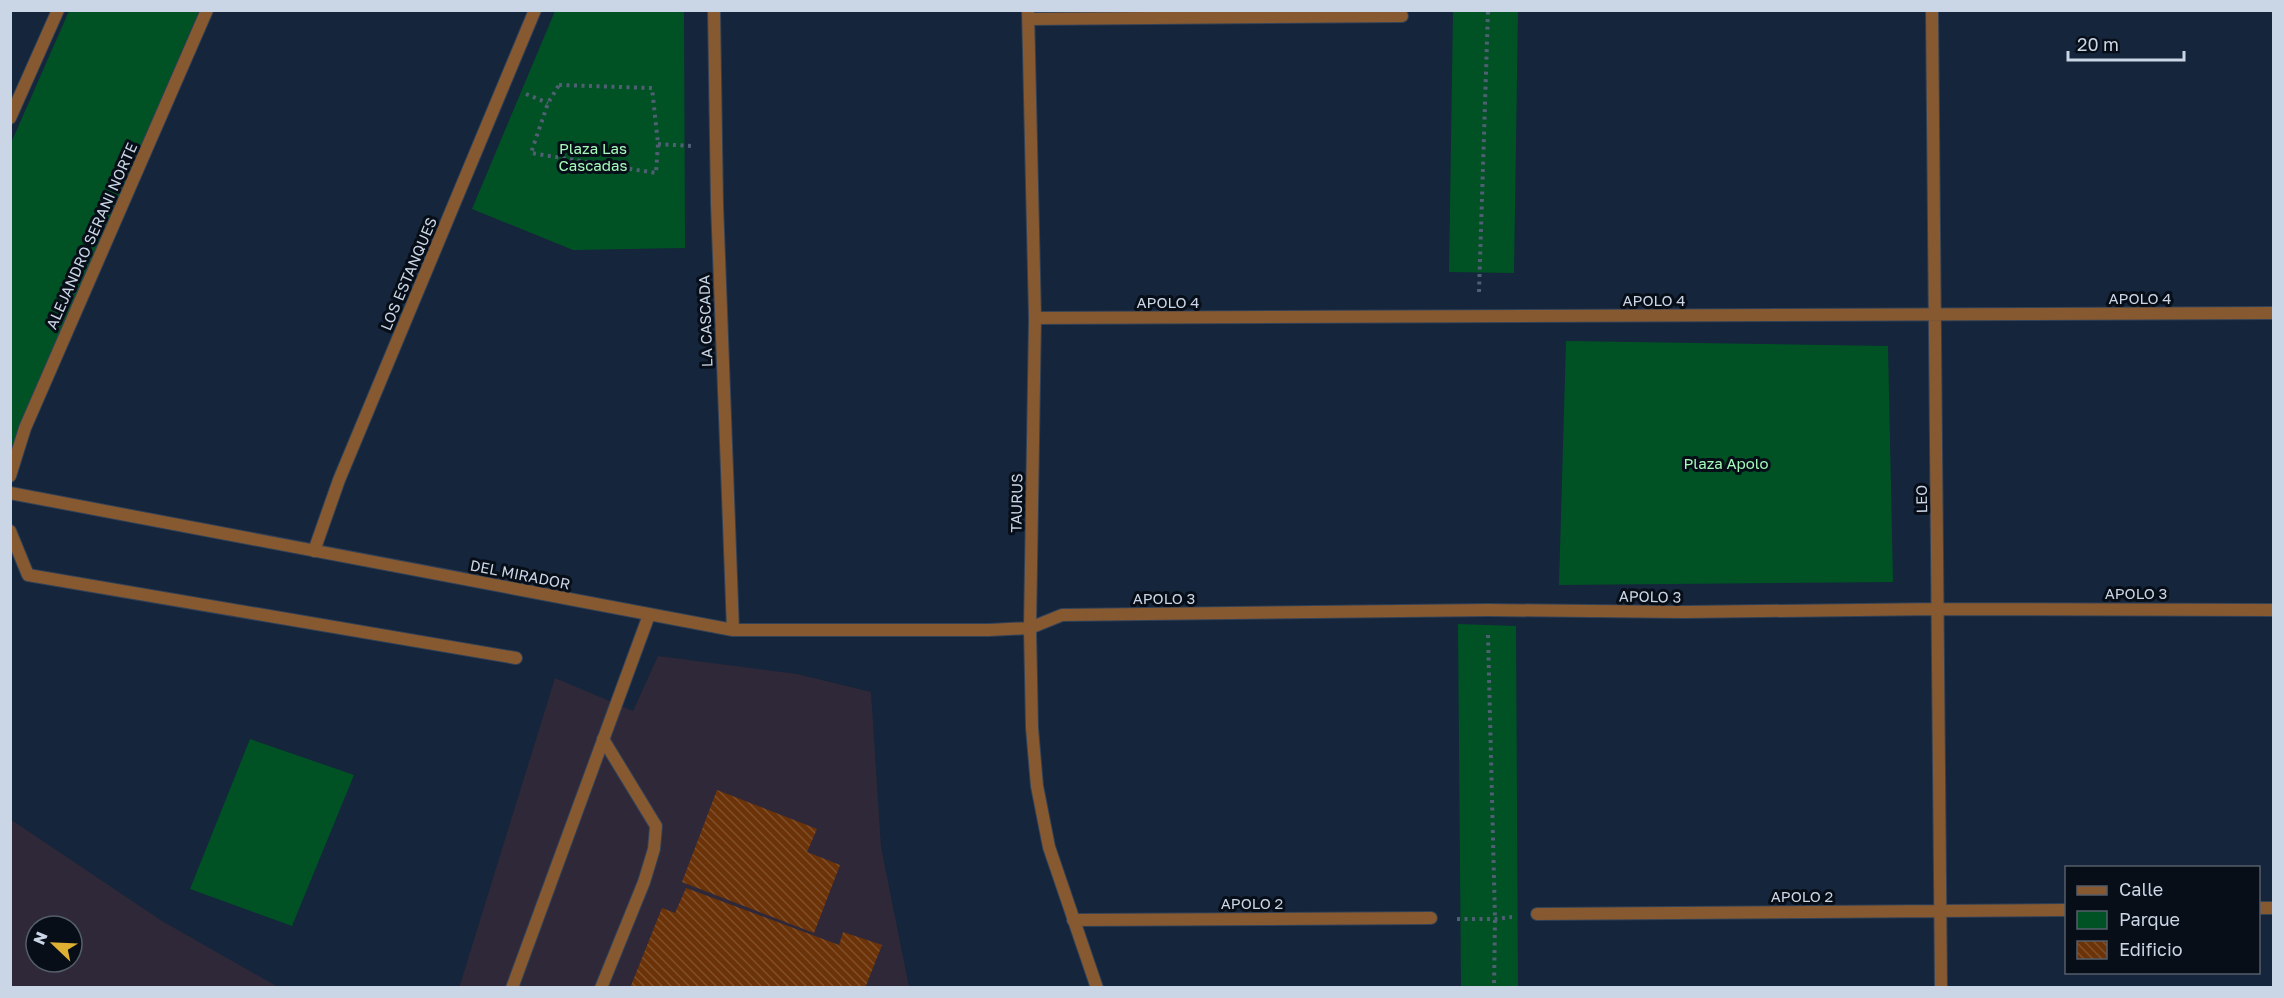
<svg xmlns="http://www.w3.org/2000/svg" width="2284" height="998" viewBox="0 0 2284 998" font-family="'Golos Text',sans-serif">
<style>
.education{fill:#2f2838;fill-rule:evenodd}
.green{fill:#005224}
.building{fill:url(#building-back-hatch)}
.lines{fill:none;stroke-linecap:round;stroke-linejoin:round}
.service-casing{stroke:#314157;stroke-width:14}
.minor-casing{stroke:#314157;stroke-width:14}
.path{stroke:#505f74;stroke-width:4;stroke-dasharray:3 4.5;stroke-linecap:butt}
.service{stroke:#865931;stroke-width:12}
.minor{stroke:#865931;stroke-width:12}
.labels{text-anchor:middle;stroke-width:6;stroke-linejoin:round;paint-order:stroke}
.park-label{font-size:15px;fill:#a6fbbb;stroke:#070e18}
.street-label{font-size:15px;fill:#cad5e5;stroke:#070e18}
</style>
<defs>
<pattern id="building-back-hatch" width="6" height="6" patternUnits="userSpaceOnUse" patternTransform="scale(1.5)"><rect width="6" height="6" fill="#6c3308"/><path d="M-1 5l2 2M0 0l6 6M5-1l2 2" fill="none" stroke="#80502c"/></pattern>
</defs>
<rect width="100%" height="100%" fill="#14253c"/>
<path class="education" d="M658,656L797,674L871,692L881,847L909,987L459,988L555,678L633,711Z
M10,819L162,921L278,987H11ZM36,926H72V962H36Z"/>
<path class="green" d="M69,11H199L11,448V143Z
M555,11H684L685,248L573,250L472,209Z
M1453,11H1518L1514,273L1449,272Z
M1566,341L1888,346L1893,582L1559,585Z
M1458,624L1516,626L1518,987H1461Z
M250,739L354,775L292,926L190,889Z"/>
<path class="building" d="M717,790L817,829L807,852L840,865L814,933L682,882Z
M686,888L839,945L843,932L882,945L865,988H630L662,908L675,913Z"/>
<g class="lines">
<g class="service-casing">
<path id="service" d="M10,531L28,575L516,658
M512,988L649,615
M601,988L644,882L654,849L656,826L603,739"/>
</g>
<g class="minor-casing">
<path id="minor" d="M714,10L717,204L733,630
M1028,10L1035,318L1030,628L1032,728L1037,786L1049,847L1097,988
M1932,10L1941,988
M1029,19L1402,16
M10,118L58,10
M1035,318L2274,313
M10,476L25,428L207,10
M10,493L733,630H989L1030,628L1062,615L1488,610L1684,612L1938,609L2274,610
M314,551L339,480L535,10
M2258,908H2274
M1537,914L2066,910
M1073,920L1431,918"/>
</g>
<path class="path" d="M559,85L652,88L658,144L656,173L531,153L548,103Z
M526,94L548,103
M658,144L691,146
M1479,292L1488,10
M1488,635L1495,919L1494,988
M1457,919H1495L1512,917"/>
<use href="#service" class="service"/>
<use href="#minor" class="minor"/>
</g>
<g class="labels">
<g class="park-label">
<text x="593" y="154">Plaza Las<tspan x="593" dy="17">Cascadas</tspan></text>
<text x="1726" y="469">Plaza Apolo</text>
</g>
<g class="street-label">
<text transform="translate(92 236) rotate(-66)" y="5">ALEJANDRO SERANI NORTE</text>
<text transform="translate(409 274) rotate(-67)" y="5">LOS ESTANQUES</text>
<text x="2140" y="304">APOLO 4</text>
<text x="1654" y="306">APOLO 4</text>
<text x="1168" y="308">APOLO 4</text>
<text transform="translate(706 321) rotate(-92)" y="5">LA CASCADA</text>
<text transform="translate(1922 499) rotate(-91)" y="5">LEO</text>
<text transform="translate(1017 503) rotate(-89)" y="5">TAURUS</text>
<text transform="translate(520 575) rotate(11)" y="5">DEL MIRADOR</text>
<text x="2136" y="599">APOLO 3</text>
<text transform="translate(1650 597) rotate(1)" y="5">APOLO 3</text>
<text x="1164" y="604">APOLO 3</text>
<text x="1802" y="902">APOLO 2</text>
<text x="1252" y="909">APOLO 2</text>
</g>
</g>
<rect width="2284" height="998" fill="none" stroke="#cad5e5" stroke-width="24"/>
<rect x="2065" y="866" width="195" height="108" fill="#070e18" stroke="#555e6a" stroke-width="1.5"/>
<rect x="2077" y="886" width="30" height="9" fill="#865931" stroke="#555e6a" stroke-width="1.5"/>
<text x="2119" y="896" font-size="18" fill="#cad5e5">Calle</text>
<rect x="2077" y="911" width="30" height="18" fill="#005224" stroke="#555e6a" stroke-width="1.5"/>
<text x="2119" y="926" font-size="18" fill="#cad5e5">Parque</text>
<rect x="2077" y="941" width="30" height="18" fill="url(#building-back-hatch)" stroke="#555e6a" stroke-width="1.5"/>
<text x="2119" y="956" font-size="18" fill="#cad5e5">Edificio</text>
<g transform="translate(54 944) rotate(293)"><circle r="28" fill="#070e18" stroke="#555e6a" stroke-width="1.5"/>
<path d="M0-4.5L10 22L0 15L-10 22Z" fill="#deb133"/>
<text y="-9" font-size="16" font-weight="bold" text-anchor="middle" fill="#cad5e5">N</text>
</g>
<path d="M2068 51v9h116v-9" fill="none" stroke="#cad5e5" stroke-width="3"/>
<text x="2077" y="51" font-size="18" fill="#cad5e5" stroke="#070e18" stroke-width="4.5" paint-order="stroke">20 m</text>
</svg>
